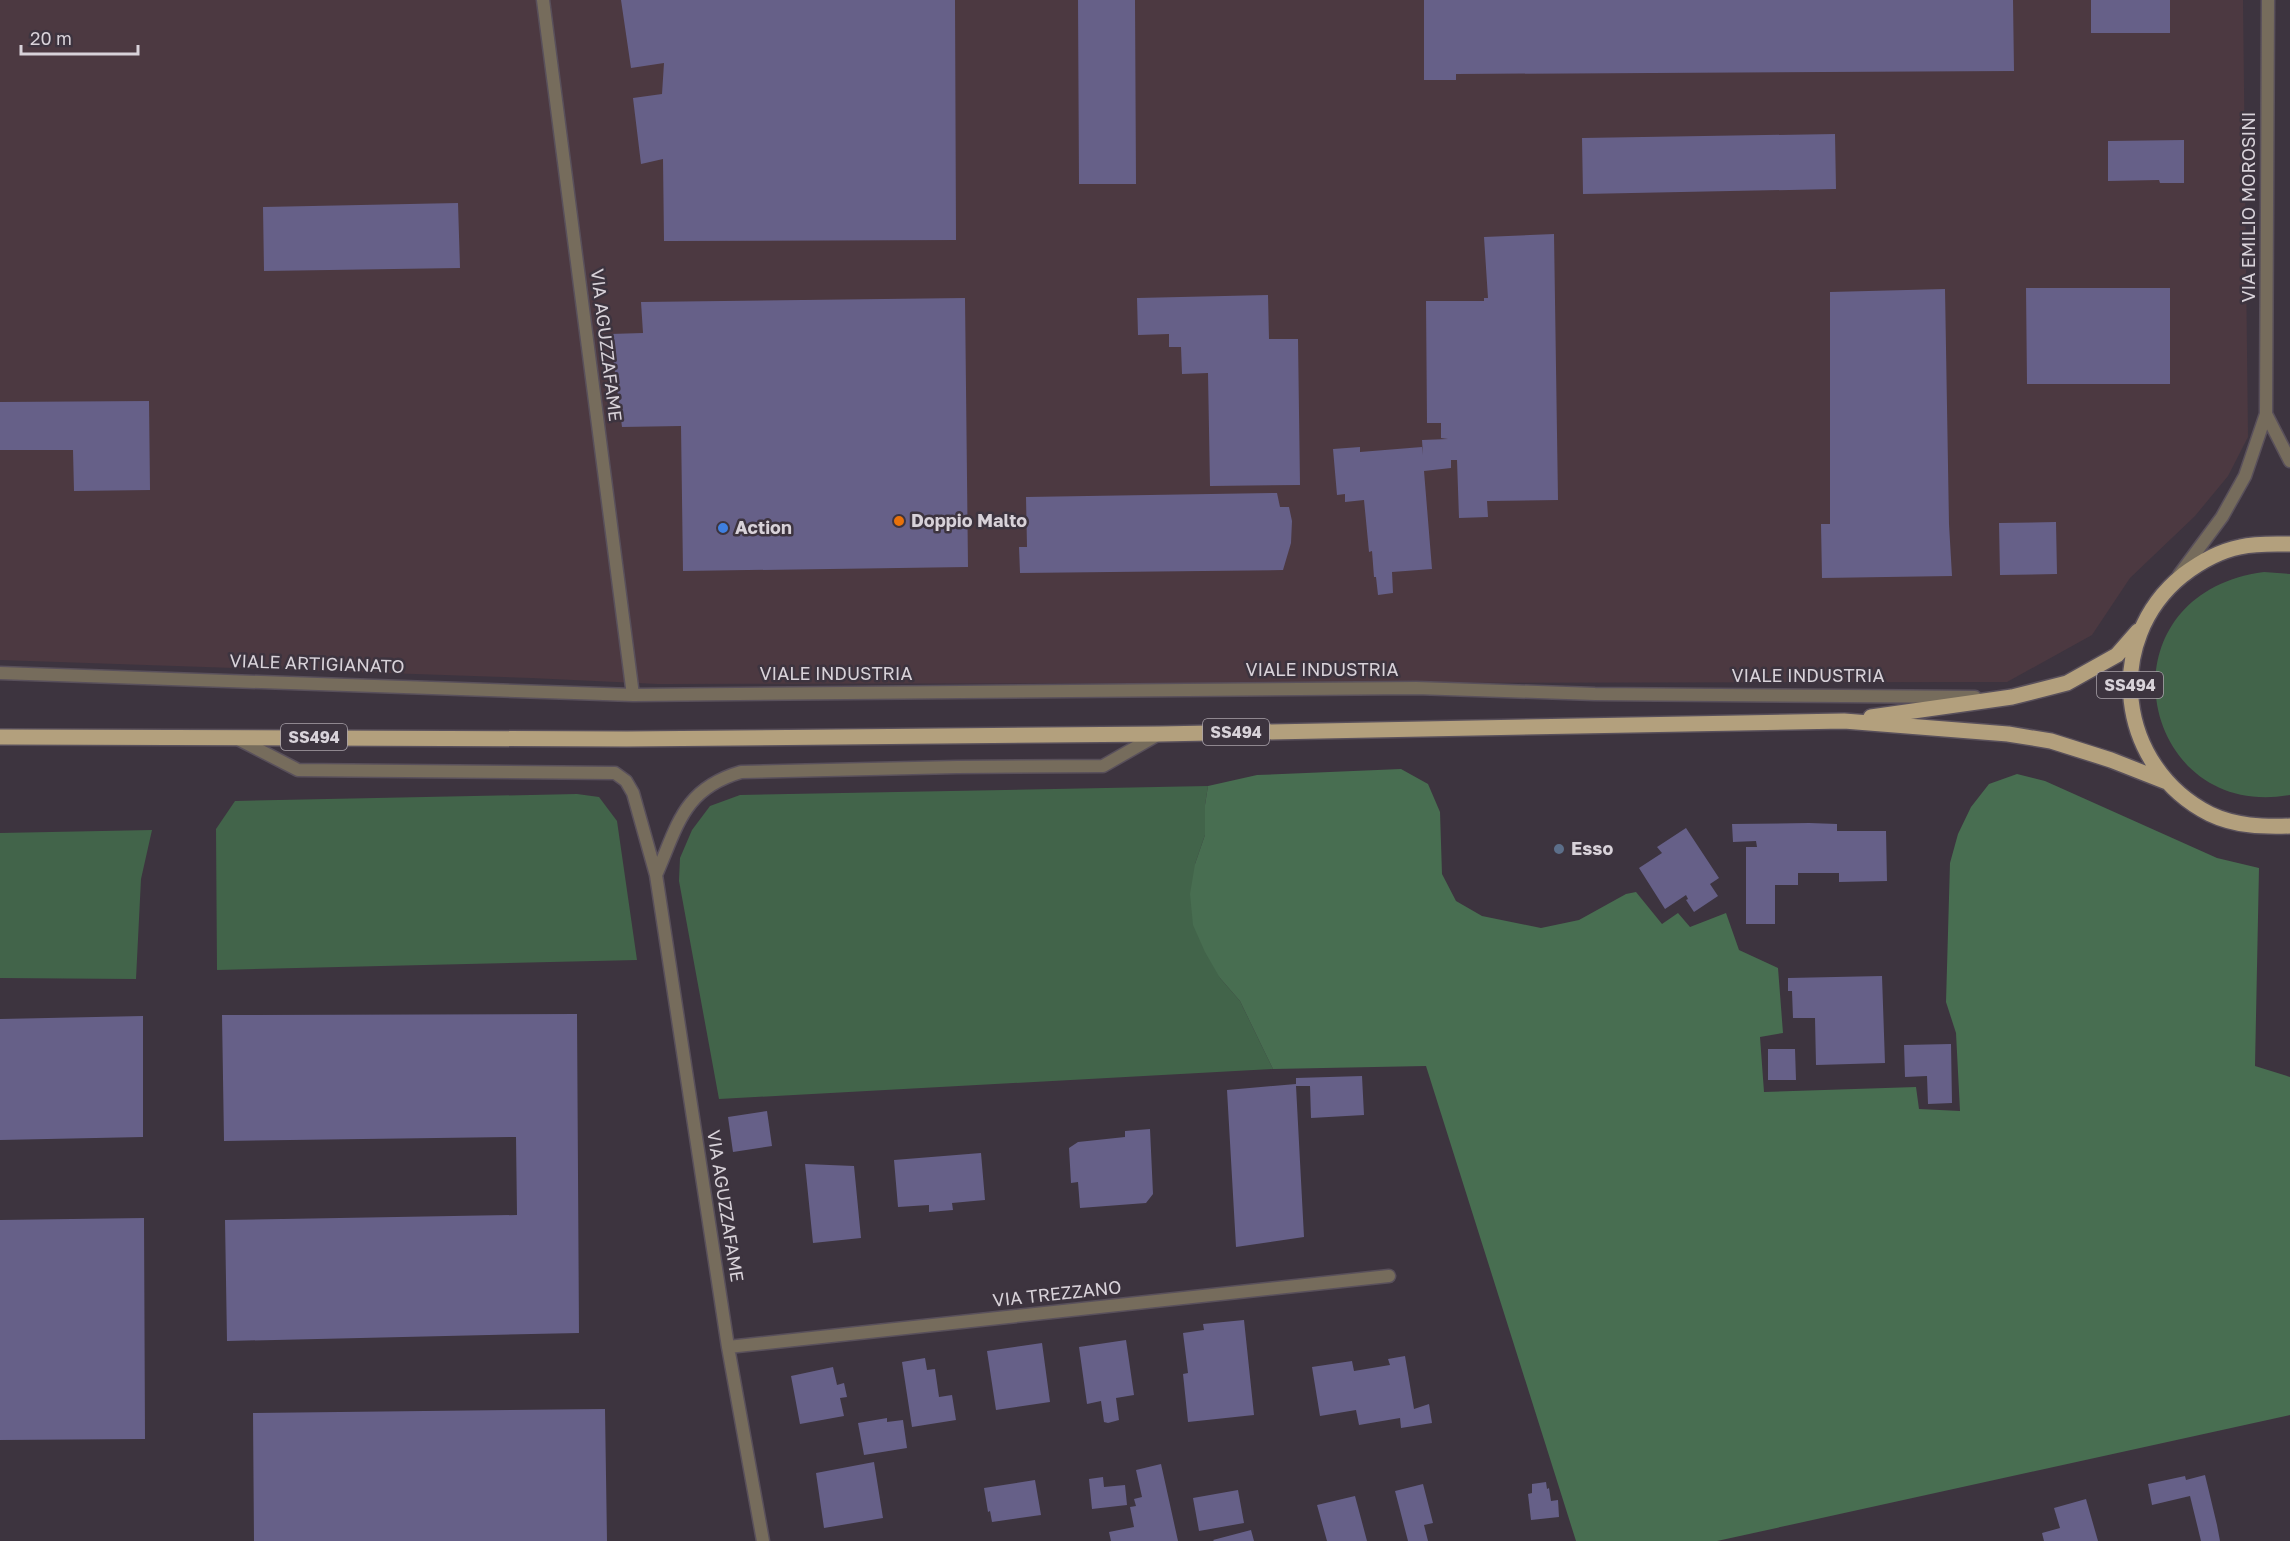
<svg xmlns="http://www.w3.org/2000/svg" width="2290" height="1541" viewBox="0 0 2290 1541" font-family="'Golos Text',sans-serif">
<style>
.industrial{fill:#4c3941}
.green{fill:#42644a}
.forest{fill:#486e51}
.building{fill:#666088}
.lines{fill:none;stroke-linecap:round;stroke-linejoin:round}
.street-casing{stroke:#59505b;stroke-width:15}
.primary-casing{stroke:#59505b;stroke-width:18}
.street{stroke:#766c5c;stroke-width:12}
.primary{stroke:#b3a07d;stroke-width:15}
.food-dot{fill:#e8710a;stroke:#3d343f;stroke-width:2}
.shop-dot{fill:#3f7fe0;stroke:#3d343f;stroke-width:2}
.service-dot{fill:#5c6f8a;stroke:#3d343f;stroke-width:2}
.labels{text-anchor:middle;stroke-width:5;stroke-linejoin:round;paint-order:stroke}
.shield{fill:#3d343f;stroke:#aaa3ab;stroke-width:1.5}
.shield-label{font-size:16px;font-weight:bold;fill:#d8d2d9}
.street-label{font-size:18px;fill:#d8d2d9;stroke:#3d343f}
.poi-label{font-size:18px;font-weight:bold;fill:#d8d2d9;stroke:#3d343f;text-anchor:start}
</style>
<rect width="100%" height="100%" fill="#3d343f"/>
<path class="industrial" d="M0,0H2243L2248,437L2228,476L2195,516L2130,578L2092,635L2007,682L658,684L531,678L0,660Z"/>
<path class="green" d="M2264,572L2290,574V795C2137,822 2096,594 2264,572Z
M1208,786L1205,805V835L1195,864L1220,978L1240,1001L1273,1069L719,1099L679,881L680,858L692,830L710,806L740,795Z
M577,794L599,797L617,821L637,960L217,970L216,829L235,801Z
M152,830L141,879L136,979L0,978V833Z"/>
<path class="forest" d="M1401,769L1428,784L1440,812L1442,874L1456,901L1482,916L1541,928L1579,920L1626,894L1636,892L1662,924L1678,913L1690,927L1726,913L1739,950L1778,968L1783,1033L1760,1037L1764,1092L1916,1087L1919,1109L1960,1111L1956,1033L1946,1002L1950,863L1958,834L1971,807L1989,784L2017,774L2045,781L2217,858L2259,868L2255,1066L2290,1077V1415L1717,1541H1576L1426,1066L1273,1069L1240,1001L1220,978L1205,952L1193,925L1190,894L1195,864L1205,835V805L1208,786L1257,775Z"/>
<path class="building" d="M621,0H955L956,240L664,241L663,159L641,164L633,98L662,94L664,63L631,68Z
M1078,0H1135L1136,184H1079Z
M1424,0H2013L2014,71L1456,74V80H1424Z
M2091,0H2170V33H2091Z
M1835,134L1836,189L1583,194L1582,138Z
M2184,140V183H2160L2159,180L2108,181V141Z
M458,203L460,268L264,271L263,207Z
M1554,234L1558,500L1487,501L1488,517L1459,518L1457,460H1451V468L1424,471L1432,569L1392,572L1393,593L1378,595L1376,577H1374L1372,551L1369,552L1364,500L1345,502V494L1337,495L1333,449L1360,447V452L1422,447L1423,455L1422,440L1448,439L1441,438V423H1427L1426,301H1484V298H1488L1484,237Z
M2026,288H2170V384H2027Z
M1945,289L1949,524L1952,576L1822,578L1821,524H1830V292Z
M1268,295L1269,339H1298L1300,485L1210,486L1208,373L1182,374L1181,347H1169V334L1138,335L1137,298Z
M965,298L968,567L683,571L681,426L622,427L610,334L643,333L641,302Z
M149,401L150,490L74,491L73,450H0V402Z
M1277,493L1280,507H1289L1292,521L1291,543L1283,570L1020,573L1019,547H1027L1026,497Z
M2056,522L2057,574L2000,575L1999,523Z
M1809,823L1837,824V831H1886L1887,881L1839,882V873H1798V885H1775V924H1746V847H1757L1756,841L1733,842L1732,824Z
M1686,828L1719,878L1710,884L1718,896L1694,912L1686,900L1688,899L1686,895L1665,909L1639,868L1662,853L1657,847Z
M1882,976L1885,1063L1816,1065L1815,1018H1793L1792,991H1788V978Z
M577,1014L579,1333L227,1341L225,1220L517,1215L516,1137L224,1141L222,1015Z
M143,1016V1137L0,1140V1019Z
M1951,1044L1952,1103L1928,1104L1927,1076L1905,1077L1904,1045Z
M1768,1049H1795L1796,1080H1768Z
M1362,1076L1364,1115L1311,1118L1310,1086H1296L1304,1237L1236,1247L1227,1090L1296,1084V1078Z
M767,1111L772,1146L733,1152L728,1117Z
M1150,1129L1153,1194L1146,1203L1080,1208L1078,1182L1071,1183L1069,1148L1078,1142L1125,1137V1131Z
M981,1153L985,1200L952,1203L953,1210L929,1212V1205L898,1207L894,1160Z
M805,1164L854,1166L861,1238L813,1243Z
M144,1218L145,1439L0,1440V1220Z
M1244,1320L1254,1415L1188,1422L1183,1374L1188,1373L1183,1333L1204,1330L1203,1324Z
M1126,1340L1134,1395L1116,1398L1119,1420L1108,1423L1104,1422L1101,1401L1087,1404L1079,1347Z
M1042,1343L1050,1402L996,1410L987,1351Z
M1405,1356L1414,1409L1429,1404L1432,1423L1401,1428L1400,1418L1359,1425L1356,1410L1320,1416L1312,1367L1352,1361L1354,1371L1390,1365L1388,1359Z
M925,1358L927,1370L935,1369L939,1397L952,1395L956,1420L912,1427L902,1362Z
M833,1367L837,1385L844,1383L847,1397L840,1398L844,1416L800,1424L791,1376Z
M605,1409L607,1541H254L253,1413Z
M887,1418V1422L903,1420L907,1448L864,1455L858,1423Z
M874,1462L883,1518L824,1528L816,1473Z
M1161,1464L1178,1541H1111L1109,1532L1134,1527L1130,1507L1136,1506L1134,1499L1142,1497L1136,1470Z
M2205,1475L2217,1525L2220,1541H2201L2190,1496L2152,1505L2148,1484L2185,1476L2186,1480Z
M1103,1477L1104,1487L1125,1485L1127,1505L1092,1509L1089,1479Z
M1035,1480L1041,1515L992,1522L990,1511L988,1512L984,1488Z
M1546,1482L1547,1489L1549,1488L1551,1501L1558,1500L1559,1517L1531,1520L1528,1494L1532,1493V1484Z
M1423,1484L1433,1523L1424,1525L1428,1541H1408L1395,1491Z
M1238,1490L1244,1523L1199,1531L1193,1498Z
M1355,1496L1367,1541H1327L1317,1505Z
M2086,1499L2098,1541H2044L2042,1533L2060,1528L2054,1508Z
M1251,1530L1254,1541H1214L1213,1540Z"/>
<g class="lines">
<g class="street-casing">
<path id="street" d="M543,0L633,695
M2266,414L2290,461
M2179,575L2222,517L2245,476L2266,414L2268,0
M0,673L633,695L1416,688L1595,694L1975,697
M236,738L298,770L615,773L626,781L633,793L656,875L728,1347L763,1541
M656,875C678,825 683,789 741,772L957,767L1103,766L1159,734
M728,1347L1389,1276"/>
</g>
<g class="primary-casing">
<path id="primary" d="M2290,544C2273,544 2257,543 2240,547C2220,551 2200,562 2183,575C2102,640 2117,767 2210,814C2235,826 2263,827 2290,826
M1871,717L2012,697L2067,683L2117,655L2138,631
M0,737L627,739L1160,734L1844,721L2008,734L2051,741L2111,760L2167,782"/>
</g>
<use href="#street" class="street"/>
<use href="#primary" class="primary"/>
</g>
<circle class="food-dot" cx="899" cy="521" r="6"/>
<circle class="shop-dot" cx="723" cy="528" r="6"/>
<circle class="service-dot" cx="1559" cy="849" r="6"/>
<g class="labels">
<g class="shield">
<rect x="2097" y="672" width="66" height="26" rx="4.5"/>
<rect x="1203" y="719" width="66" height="26" rx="4.5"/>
<rect x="281" y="724" width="66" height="26" rx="4.5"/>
</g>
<g class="shield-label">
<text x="2130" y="691">SS494</text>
<text x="1236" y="738">SS494</text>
<text x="314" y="743">SS494</text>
</g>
<g class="street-label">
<text transform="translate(2249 207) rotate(-90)" y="6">VIA EMILIO MOROSINI</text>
<text transform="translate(606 345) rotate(83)" y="6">VIA AGUZZAFAME</text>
<text transform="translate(317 664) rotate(2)" y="6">VIALE ARTIGIANATO</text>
<text x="1322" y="676">VIALE INDUSTRIA</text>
<text x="836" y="680">VIALE INDUSTRIA</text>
<text x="1808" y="682">VIALE INDUSTRIA</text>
<text transform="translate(725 1206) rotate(81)" y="6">VIA AGUZZAFAME</text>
<text transform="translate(1057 1294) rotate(-6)" y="6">VIA TREZZANO</text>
</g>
<g class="poi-label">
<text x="911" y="527">Doppio Malto</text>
<text x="735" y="534">Action</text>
<text x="1571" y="855">Esso</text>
</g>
</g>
<path d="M21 45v9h117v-9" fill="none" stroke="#d8d2d9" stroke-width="3"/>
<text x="30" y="45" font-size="18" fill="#d8d2d9" stroke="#3d343f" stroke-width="4.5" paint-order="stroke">20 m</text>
</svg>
